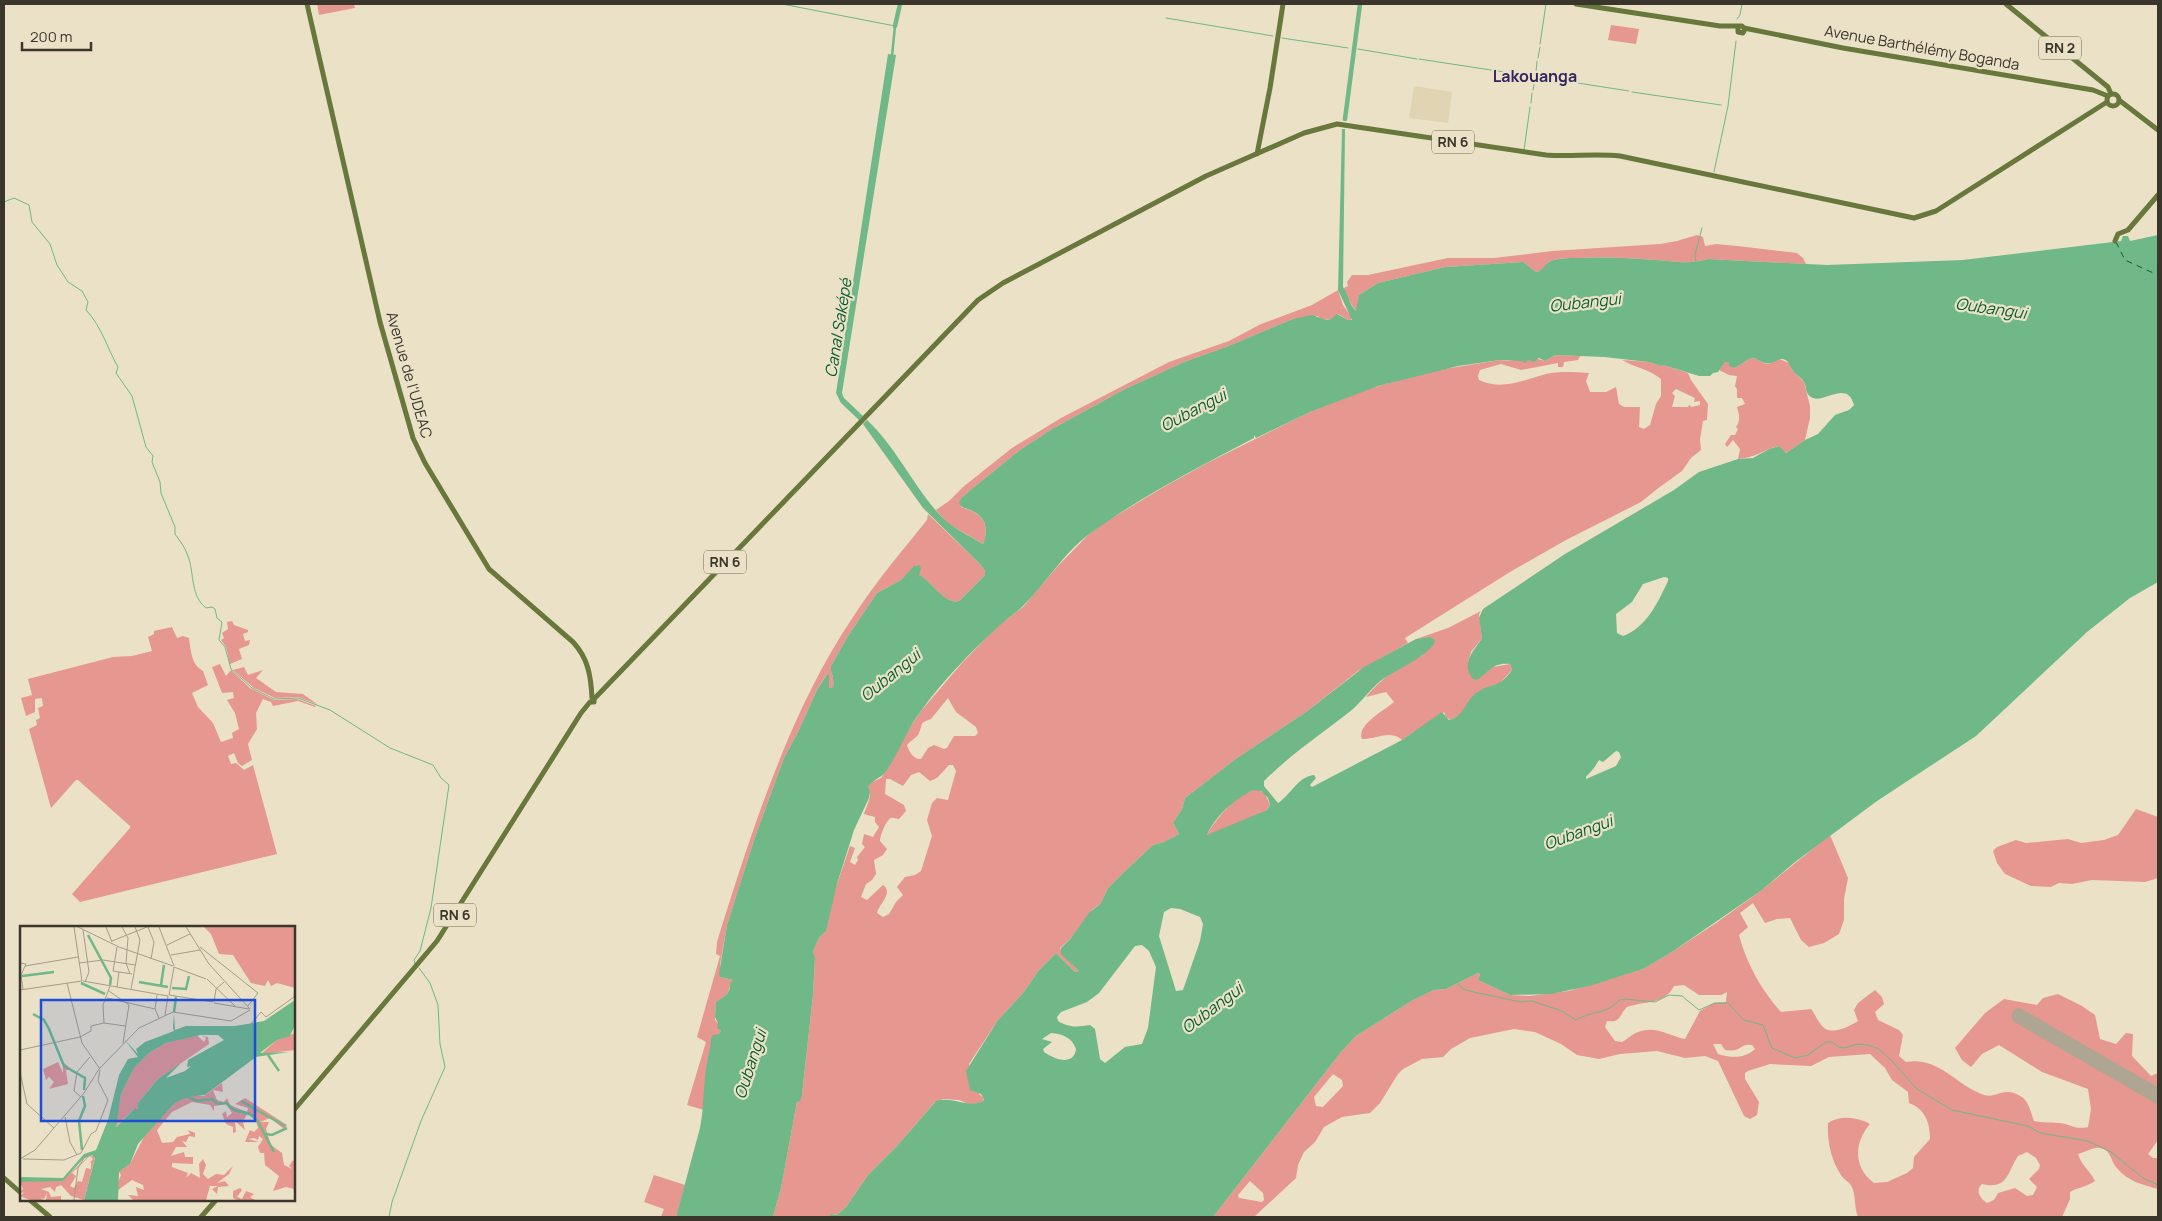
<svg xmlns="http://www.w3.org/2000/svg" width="2162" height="1221" viewBox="0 0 2162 1221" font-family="Manrope,sans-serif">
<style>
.built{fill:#e1d4b2}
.green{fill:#e59790;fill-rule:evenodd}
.water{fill:#70b887;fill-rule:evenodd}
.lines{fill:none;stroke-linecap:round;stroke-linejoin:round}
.stream{stroke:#70b887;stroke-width:1}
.canal{stroke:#70b887;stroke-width:2.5}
.river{stroke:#70b887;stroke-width:4.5}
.ferry{stroke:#065f32;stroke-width:1;stroke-dasharray:6 5;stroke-linecap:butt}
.runway{stroke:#aea692;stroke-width:15}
.major{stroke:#68773b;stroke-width:5}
.labels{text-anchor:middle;stroke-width:4.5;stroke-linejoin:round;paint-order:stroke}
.shield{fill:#ebe1c6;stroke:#6f695a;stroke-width:1}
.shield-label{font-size:14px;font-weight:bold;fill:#3a362c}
.street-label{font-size:15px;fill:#3a362c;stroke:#ebe1c6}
.neighbourhood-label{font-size:16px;font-weight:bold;fill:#322560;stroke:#ebe1c6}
.water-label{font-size:16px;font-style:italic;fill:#065f32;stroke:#ebe1c6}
.inset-river{fill:none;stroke:#70b887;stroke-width:2.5}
.inset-road{fill:none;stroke:#a49d88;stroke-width:1}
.view{fill:#1d4ed8;fill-opacity:0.15;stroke:#1d4ed8;stroke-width:2.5}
.inset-edge{fill:none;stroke:#3a362c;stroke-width:2.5}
</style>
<rect width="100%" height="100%" fill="#ebe1c6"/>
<path class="built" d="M1414,86L1452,92L1448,123L1409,118Z
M2022,1011L2158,1089V1100L2015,1018Z"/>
<path class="green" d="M317,4H354L355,8L319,15Z
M1611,25L1639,29L1636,44L1608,40Z
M1697,235L1703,237L1705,246L1716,244L1737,246L1797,253L1803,258L1806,264L1708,259C1687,265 1676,261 1655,260C1631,258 1606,257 1582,258C1572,258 1555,257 1548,263C1543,267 1543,271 1536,272L1523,262L1445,267L1378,283L1359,295L1357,312C1352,307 1344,291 1343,284L1344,288L1348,286L1347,282L1352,275H1368L1448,258H1494L1552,251L1660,244L1677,241Z
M1338,290L1343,305L1352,318L1350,321L1338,314L1331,319L1323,320L1317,316L1293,319L1226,347L1184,362L1123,390L1052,429L1020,450L962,497L961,507C982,513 991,523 983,544L947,523L936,510L949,501L963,487L1012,448L1061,418L1169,362L1229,341L1261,324L1312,305Z
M1555,355L1580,356L1578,360L1564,362L1563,367H1558V363L1521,370L1501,364L1480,370L1478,376L1479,380C1502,391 1524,380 1546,374C1560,371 1575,372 1589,373L1586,381L1590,392H1606L1616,387L1619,404L1624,407H1640L1639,427L1644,429L1650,425L1656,404L1661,396V379C1649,369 1636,368 1622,360L1649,362L1661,366L1663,365L1688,373L1691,380L1708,404L1707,420L1703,421L1700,439L1701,450L1691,458L1682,471L1657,489L1641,502L1566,540L1510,572L1405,638L1408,643L1358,671L1306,712L1237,758L1185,798L1182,809L1173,823L1179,834L1164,842L1153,845L1123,873L1108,888L1101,903L1093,909L1071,938L1060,948L1065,957L1079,971L1075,972L1056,953L1039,970L1023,993L998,1020L969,1064L979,1094L984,1098L982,1102L971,1105L959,1100L943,1099L934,1103L896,1147L868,1175L846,1207L837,1215L833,1214L828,1217H773L781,1188L797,1102L802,1095L813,995L815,959L813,951L819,938L826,931L831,902L850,846L855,848L850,862L855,865L858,860L857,857L865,847L862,844L864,834L873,837L879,827L875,822V817L864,814C867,805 873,795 868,787L870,783L881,778L888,768L905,735L921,711L962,663L998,626L1023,607L1057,567L1088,535L1104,523L1162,488L1209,462L1310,412L1368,389L1432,371L1500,360C1514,363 1531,355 1545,361ZM1676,389L1695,398L1694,402L1700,401V405L1692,407L1689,405L1688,407H1672L1675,396L1672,393ZM948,698L956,712L976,727L978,733L975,736H954L947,748L944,749L934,745L928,748L921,759C914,760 909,752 907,745C910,741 918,737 919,733C924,722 918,724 931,719ZM949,765H953L956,771L948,800L937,798L932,803L927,820L932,836L921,871L915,875L905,877L897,887L903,895L896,902L889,914L883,917L877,913C879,904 894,893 883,885L867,900L861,897L866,884L872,880L876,874L874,860L883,855L887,849L880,841C880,836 886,820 891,818C892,817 897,819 899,819L906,811L904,805L885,794L886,779H890L903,786L911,775L919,772L930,781L937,778Z
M1755,358C1765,365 1769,366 1779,359L1789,363L1792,370L1804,382L1810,406V418L1805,440L1786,453L1778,446C1763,450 1755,458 1738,459L1740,449L1733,440L1727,447L1725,444L1731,435H1735L1738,429L1736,427C1741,420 1739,414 1737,407L1745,404L1742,398H1737V389L1735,386L1737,376L1729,375L1719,370L1725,362H1729L1735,368L1749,359Z
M928,514L980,564L985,571V575L959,601C944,605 931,581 919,575L917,565L915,566L901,580L877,593L848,636L831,666C830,674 835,677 833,687L829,688L828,674L826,675L817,690L798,732L784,758L755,837L727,925L720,965V977L733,980L727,994L716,1002L715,1020L718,1023V1028L721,1031L708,1058L704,1110L687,1105L706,1042L697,1037L720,956L716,954L717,942C751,833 789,712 853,617C875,583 901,552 927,520Z
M1481,611L1479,614L1482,638L1471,652L1468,662L1477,680L1493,667L1510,664L1512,670L1500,683L1479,691L1474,695L1461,714L1451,720L1446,717L1444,712L1402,740C1390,729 1375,740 1362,739C1356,725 1385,710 1394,702L1386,692L1366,697C1381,678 1402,665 1423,655L1429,637L1416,639L1448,628Z
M232,621L234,625L248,630V632L243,634L245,641L250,640L249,645L239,649L242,659L230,664L226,647L221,640L224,638L222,633L228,629L227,622Z
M172,627L177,638L183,636L189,638C191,651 191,664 203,671L208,685L192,693L198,707L213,723L221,742L233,738L232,733L239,729L235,713L227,700L234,698L233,692L222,693L212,667L220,664L226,676L231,670L250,688L274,700L297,699L316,706L315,707L298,701L273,706L271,702L263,699L256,713L257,729L248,744L252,760L242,766L238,763L234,753L228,756L231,764L236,763L244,770L253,765L277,854L80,902L72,894L130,828V826L78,780H76L51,808L29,729L37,725L36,720L40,718L38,708L43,706L42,698L35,699V712L26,716L21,698L32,695L28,679L113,657L132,656L152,651L148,637L154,634V631Z
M244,667L248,675L263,670L256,678L276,692L303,694L317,704L298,697L275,698L254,688L233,670Z
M1257,789L1265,794L1270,805L1267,810L1211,835H1207C1214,820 1241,790 1257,789Z
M2136,809L2158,817V878L2145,882L2092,880L2072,884L2059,883L2051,887L2031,886L2005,874L1997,863L1993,851L1997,847L2016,840L2026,843L2068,839L2081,843L2104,840L2118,835Z
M1830,835L1848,878L1844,899V920L1839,934L1824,943L1809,947L1801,940L1790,918L1777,919L1765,923L1753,903L1740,913L1748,927L1739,935C1746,963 1762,991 1781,1012L1811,1009C1815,1014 1818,1022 1823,1027C1832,1036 1850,1026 1858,1021L1854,1010L1858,1003L1875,990L1882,997L1884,1004L1875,1012L1878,1020L1899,1030L1903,1035L1899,1056L1906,1062C1938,1057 1952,1081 1979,1093C1997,1102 2001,1084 2022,1097C2029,1102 2031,1113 2034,1121C2043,1123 2050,1122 2059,1123C2072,1124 2073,1130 2088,1127L2091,1109L2088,1089L2042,1072L1999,1045L1982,1054L1971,1067L1962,1060L1955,1048L1985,1013L2004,999L2037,1005L2043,998L2058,994L2082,1006L2095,1015L2100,1039L2116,1044L2126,1033L2133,1034L2132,1056L2151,1076L2158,1073V1089L2022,1011L2015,1018L2158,1100V1140L2148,1154L2153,1158H2158V1189C2143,1185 2127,1181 2117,1168C2110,1161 2112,1150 2100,1148C2093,1147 2086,1152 2078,1154C2082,1167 2090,1170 2095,1181C2087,1187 2078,1187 2070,1192V1199L2062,1217H1858C1854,1207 1856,1196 1852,1187C1849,1181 1844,1180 1841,1175C1831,1160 1827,1141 1828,1123C1841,1115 1857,1117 1870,1124C1854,1142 1853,1168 1874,1183L1887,1182L1907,1173L1913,1168L1914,1157L1930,1139C1930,1122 1925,1109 1909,1103L1908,1092L1892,1080L1885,1068L1870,1054L1829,1057L1811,1066L1770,1064L1748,1071L1745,1073V1079L1759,1102L1757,1115L1750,1119L1744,1116L1718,1061L1705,1056L1685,1058L1657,1051L1620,1054L1599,1059L1577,1055L1561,1044L1535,1032L1514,1029L1470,1038L1451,1049L1443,1057L1422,1059L1403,1069L1398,1074L1380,1103L1370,1113L1342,1117L1324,1127L1315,1142L1304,1152L1298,1165L1296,1178L1254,1217H1213L1341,1052L1356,1036L1413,1000L1434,990L1446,989L1478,973L1480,974L1478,980L1510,995L1529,996L1569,991L1643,969L1672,952L1716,923L1762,890ZM1684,985L1699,995H1721L1727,992L1726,1002L1714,1003L1700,1011L1685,1039C1669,1036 1656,1025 1638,1032C1632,1034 1628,1039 1622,1042L1615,1041L1605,1027L1607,1021C1621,1023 1619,1015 1627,1007C1643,1001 1665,1005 1674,986ZM1713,1044H1721L1725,1050C1742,1053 1739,1043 1752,1045L1755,1049C1744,1059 1731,1058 1718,1054ZM1333,1074L1342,1080L1343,1086L1323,1107L1316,1106L1314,1097ZM2027,1152L2036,1158L2040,1165L2039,1169L2029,1179L2037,1187L2033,1195L2027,1196L2015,1188L1998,1193L1994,1200L1987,1203C1980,1199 1975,1190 1982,1184C2008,1190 2007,1173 2018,1156ZM1250,1181L1263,1193L1264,1200L1262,1202L1239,1198L1238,1195Z
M654,1175L685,1185L676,1217H661L664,1209L644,1202Z"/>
<path class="water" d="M888,54L896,55L842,393L844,398L863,416L859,420L841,403L836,393Z
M1342,129H1345L1343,287C1349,295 1349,305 1356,311L1359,295L1378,283L1445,267L1523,262L1536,272C1543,271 1543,266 1548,263C1555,257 1573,258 1582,258C1606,257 1631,258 1655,260C1676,261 1687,265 1708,259L1827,265L1963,260L2121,241L2123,236H2128L2130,241L2158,235V582L2130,598L2087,632L1976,736L1877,801L1795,862L1762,890L1672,952L1643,969L1589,986L1551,994L1510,995L1478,980L1480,974L1478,973L1446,989L1434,990L1413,1000L1356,1036L1341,1052L1213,1217H828L831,1214L837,1215L846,1207L868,1175L896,1147L936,1101C954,1096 968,1109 983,1101L984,1099L981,1094L970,1090L966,1071L998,1020L1023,993L1039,970L1056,953L1075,972L1079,971L1061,954V948L1071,938L1089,913L1101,903L1108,888L1123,873L1153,845L1164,842L1179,834L1173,823L1182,809L1185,798L1237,758L1306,712L1364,667L1416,639L1429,637L1434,639L1435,642C1427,658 1391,671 1377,684C1368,692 1362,701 1353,709C1323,733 1291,754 1264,781V786L1278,803C1291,795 1297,777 1314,775L1316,778L1310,785L1312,787L1402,740L1442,712L1449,720C1464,717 1465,701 1476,693C1491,682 1498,690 1512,670L1510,664C1492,662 1490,672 1477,680L1473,679C1460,663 1474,651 1482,638L1479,618L1483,609L1565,554L1674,490L1699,472L1738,459L1753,458L1769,449L1779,446L1786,453L1805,440L1818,434L1835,415L1849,410L1854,405C1847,380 1825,403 1813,398C1805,395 1807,388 1804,382C1801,377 1796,375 1793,371C1790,367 1790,364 1787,361C1776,353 1775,372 1755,358L1749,359L1735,368L1729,366V362H1725L1718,372L1713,373L1710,376H1699L1663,365L1661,366L1649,362L1604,357L1555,355L1545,361L1539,358L1534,362L1528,360L1525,363L1521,361L1500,360L1458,366L1378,386L1310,412L1256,438L1254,435V438C1197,468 1140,497 1088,535C1063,554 1046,583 1024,605C1016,613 1006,619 998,627C970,653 943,680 921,711C907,729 900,751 887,770C882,778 873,779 868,787L870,791L869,798L854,830L837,884L826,931L819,938L813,951L815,958L813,995L802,1095L800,1101L797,1102L781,1188L773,1217H676L700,1128C704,1109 703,1090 706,1069C707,1059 711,1049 711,1038L713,1035L719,1034L721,1031L717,1028L718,1023L715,1017L716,1002L727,994L730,988V983L733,980L720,977L719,974L727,925L755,837L784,758L798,732L817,690L827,674L829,675V688L833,687C835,677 830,674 831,666L848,636L877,593L901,580L914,566L919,565L921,568L919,575C931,580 944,605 959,601L985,575V571L980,564L923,508L863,424L867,420C896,447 912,484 939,514C950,527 968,535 983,544C991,523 982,513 962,507L959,503L962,497L1020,450L1052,429L1123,390L1184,362L1226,347L1293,319L1312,315L1326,320L1331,319L1337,314L1348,320H1352L1338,290ZM1664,577L1668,578V581C1658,602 1647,627 1623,636L1617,633L1616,614L1632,602L1643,584ZM1616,751L1619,752L1621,757L1616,766L1586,779V777L1594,768L1599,760L1603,762ZM1253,790L1261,791L1268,798L1270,805L1267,810L1207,835C1215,816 1235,799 1253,790ZM1171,908L1180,909L1200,917L1203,924L1200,941L1183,990L1176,991L1159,936L1164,912ZM1142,945L1149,951L1156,967L1148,1028L1142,1044L1125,1047L1105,1063L1100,1059L1095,1029L1090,1025C1078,1027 1069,1028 1058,1021L1057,1017L1061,1012L1087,1002L1099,993L1135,946ZM1051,1033C1062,1034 1072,1037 1076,1049C1074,1066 1055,1060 1044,1052L1043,1049L1052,1042L1042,1039Z"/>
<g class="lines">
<path class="stream" d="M782,4L895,26
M1166,18L1273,36
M1737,19L1740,15L1742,4
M1282,38L1348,48
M1540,44L1546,4
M1358,49L1417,59
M1538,58L1540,47
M1419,59L1530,76
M1536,72L1537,61
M1533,76L1536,77
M1539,77L1629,91
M1533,90L1535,79
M1632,92L1721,105
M1531,103L1532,93
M1524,150L1530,107
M1714,172L1728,106L1736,41
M4,202L14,198L29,205L32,222L50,244L57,265L68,282L82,291L88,302L86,310C102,327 107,348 118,367L116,373L132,396L146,447L153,456L152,462L160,482L161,493L175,527V534C181,542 186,549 189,559C194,576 191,596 206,608L212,607L215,609L217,618L222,622L219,640L225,647L231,669L252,688L274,699L298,698L330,710L390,748L433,765L441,778L449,785L431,908L420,951L414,960L415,964
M1696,262L1695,255L1702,228
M1458,983L1463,989L1469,991L1521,1002L1532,1001L1562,1011L1576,1020C1590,1011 1609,1014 1619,1000L1626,999L1655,1002L1669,995L1682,996L1699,1010L1715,1003H1728L1744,1020L1763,1025L1772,1048L1795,1058L1808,1055L1826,1042H1832L1839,1047L1844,1048L1858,1044L1868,1045L1879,1049L1892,1061L1917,1089L1952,1110L2028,1126L2040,1133L2088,1141L2111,1152L2143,1178L2158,1185
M389,1217L392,1202L421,1121L445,1067L440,1044L438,1005L430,983L419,968"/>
<path class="canal" d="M892,56L895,26"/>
<path class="river" d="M895,26L900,4
M1345,119L1360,4"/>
<path class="ferry" d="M2116,242L2125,260L2151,272L2158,273"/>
<path class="runway" d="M2019,1016L2158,1096"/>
<path class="major" d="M307,4L380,322L413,438L425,463L489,569L573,642C588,658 591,676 592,698
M1576,4L1720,26H1742L1745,29L1743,33L1738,32V27
M2006,4L2108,87L2111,94
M1744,28L1843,48L2093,90L2108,96
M2107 100a6 6 0 1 1 12 0a6 6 0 1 1-12 0Z
M2119,100L2158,130
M1257,154L1270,88L1283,4
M2115,241L2118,234L2128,230L2158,195
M294,1110L437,941L581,713L590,702H594V699L978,300L1003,283L1206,176L1304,133L1337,124L1546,155C1571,157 1595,153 1620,156L1914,218L1936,211L2107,102
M4,1178L21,1193
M30,1200L50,1217
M201,1217L216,1200"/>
</g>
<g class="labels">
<g class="shield">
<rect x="2039" y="36.5" width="42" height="23" rx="4"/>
<rect x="1432" y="130.5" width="42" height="23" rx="4"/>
<rect x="704" y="550.5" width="42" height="23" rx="4"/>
<rect x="434" y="903.5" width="42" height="23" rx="4"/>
</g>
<g class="shield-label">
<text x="2060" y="53">RN 2</text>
<text x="1453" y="147">RN 6</text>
<text x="725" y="567">RN 6</text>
<text x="455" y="920">RN 6</text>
</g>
<g class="street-label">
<text transform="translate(1922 48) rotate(10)" y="5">Avenue Barthélémy Boganda</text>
<text transform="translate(409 375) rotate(74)" y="5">Avenue de I'UDEAC</text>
</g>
<g class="neighbourhood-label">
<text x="1535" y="82">Lakouanga</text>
</g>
<g class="water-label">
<text transform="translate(1585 302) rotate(-6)" y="6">Oubangui</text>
<text transform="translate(1991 308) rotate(8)" y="6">Oubangui</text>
<text transform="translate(838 328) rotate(-81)" y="6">Canal Saképé</text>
<text transform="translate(1193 410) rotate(-28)" y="6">Oubangui</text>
<text transform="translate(890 675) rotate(-39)" y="6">Oubangui</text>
<text transform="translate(1578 832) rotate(-20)" y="6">Oubangui</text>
<text transform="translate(1212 1008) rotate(-37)" y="6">Oubangui</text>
<text transform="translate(750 1064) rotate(-72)" y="6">Oubangui</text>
</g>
</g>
<g transform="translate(20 926)">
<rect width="275" height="275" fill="#ebe1c6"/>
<path d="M184,1H275V62L257,57L251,60L248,54L245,60L231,57L213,29L199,28L191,8ZM275,107V124L241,128L257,114ZM177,109L184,116L186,112L182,110L188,111L189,118L138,153L118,177V183H114L95,201L101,168L114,142L129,127L146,117ZM38,136L43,147V136L52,144H46L48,158L29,163L34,156L29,151L26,154L23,143ZM202,157L203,166L193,164L197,174L204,176L207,172L210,179L227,186L228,182L215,178L225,172L267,199L264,203L250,192L240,196H249L246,203L251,219L262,227L264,239L272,243L269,240L273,234L275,236L274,263L266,261L253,265L259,250L245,239L244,227H240L238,221L243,213L239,210L238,214L234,212L228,213L239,216H225L230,204L234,206L238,202L235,192L227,188L223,196L225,204L215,195L216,206L213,207V201L206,198L202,188L206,185L207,191L212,187L206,178L194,180V185L190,179L172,176L152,186L137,204L142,217L153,216L157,211L170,208L168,204L175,207V211L169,210L166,216L162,215L167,221H156L151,230L164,226L165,231H173V238L152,237V241L168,247L166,252L171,247L180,252L179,238L183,233L186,239L183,248L188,253L196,248L204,249L213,240L209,248L197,257L205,255L209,260L198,261L197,268L192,263L198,260H190L186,274H113L108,269L118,270L116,261L124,264L123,259L112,254L98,264V274L96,261L101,249L99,246L110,238L124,211L155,177L167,170H184ZM70,229L75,231L64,274L51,270L41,259L36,261L35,266L30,261L21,263L29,266L31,271L41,270V274H26L27,267L24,273L20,272L23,274H10L0,270L4,267L0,266L3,263L0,256L44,253ZM70,230L73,233L67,240L71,236V243L66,242L62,256L58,255L54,262L50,260L56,250L52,247ZM220,262L222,264L217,271L222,273L226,265L234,268L230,271L235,274H217L213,272V265Z" fill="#e59790" fill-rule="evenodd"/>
<path d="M275,74V99L270,110L257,114L240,127L269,126L236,131L185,169L167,171L155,177L118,218L110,238L99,246L98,274H64L75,232L72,229L63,233L43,255L0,256V251L43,252L64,228L76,224L88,194L99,149L108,133L118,131L104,113L118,128L116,123L125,116L154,105L153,102L154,87L155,104L166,100H215L244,95ZM180,109H198L204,114L168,134L167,141L171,140L165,145L146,152L161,137L138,153L118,177V183H114L96,201L101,168L114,142L129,127L146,117Z" fill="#70b887" fill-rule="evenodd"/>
<path class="inset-river" d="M68,9L91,52L90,59M2,50L34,46M119,56L148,61M61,57L85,68M141,59L144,39M152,62L166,63L169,50M154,86L156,71M13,88L24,94L29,103L44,140L65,152L64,164M233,100L275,91M248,129L259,145M165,170L177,175L192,173L198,178L206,177L214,184L230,188L237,194L254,226M221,175L265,200M246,208L252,209L267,202M62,224L59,195L65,180L63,170"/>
<path class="inset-road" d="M54,1L62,55M58,1L99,21L153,40M86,1L92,16M102,1L108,12L106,37L110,48M128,1L134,16L131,33M139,1L154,40M166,1L189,38L230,83M63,4L69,46L65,56M92,15L127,1M147,19L170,8M97,21L93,45L112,48M180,21L238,67L228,80M151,29L180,24M0,37L6,38L1,49L3,63M59,37L83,34L115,39M5,40L58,31M154,41L186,53M187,53L215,80M63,55L148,70M47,57L62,117L80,143M97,61L99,46M111,63L120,14L115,1M0,64L62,55M89,65L109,79M137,69L135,83L139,92M149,69L193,76M149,69L154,41M87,72L135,83M194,76L196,63L204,56M194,77L229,83M145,89L148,70M84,97L83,79L90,60M231,98L241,86L246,91L274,71L275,61M103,117L109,79M0,124L60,111L71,105V100L84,97L105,100M0,146L7,178L34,202M61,171L54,165L57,146L70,131M45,191L50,216L57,229M0,233L15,224L64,167L79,143L119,102L153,86L211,95L230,84M3,233L44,234L61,227L71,208L76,205L88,174L78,155L80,144M54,274L58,242L64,232"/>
<path class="view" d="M21,74H235V195H21Z"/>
<rect width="275" height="275" class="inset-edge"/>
</g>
<rect width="2162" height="1221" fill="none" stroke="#3a362c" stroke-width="10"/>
<path d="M22 42v8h69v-8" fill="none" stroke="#3a362c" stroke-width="2.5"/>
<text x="30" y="42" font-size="15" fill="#3a362c" stroke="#ebe1c6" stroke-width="4" paint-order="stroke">200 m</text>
</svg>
